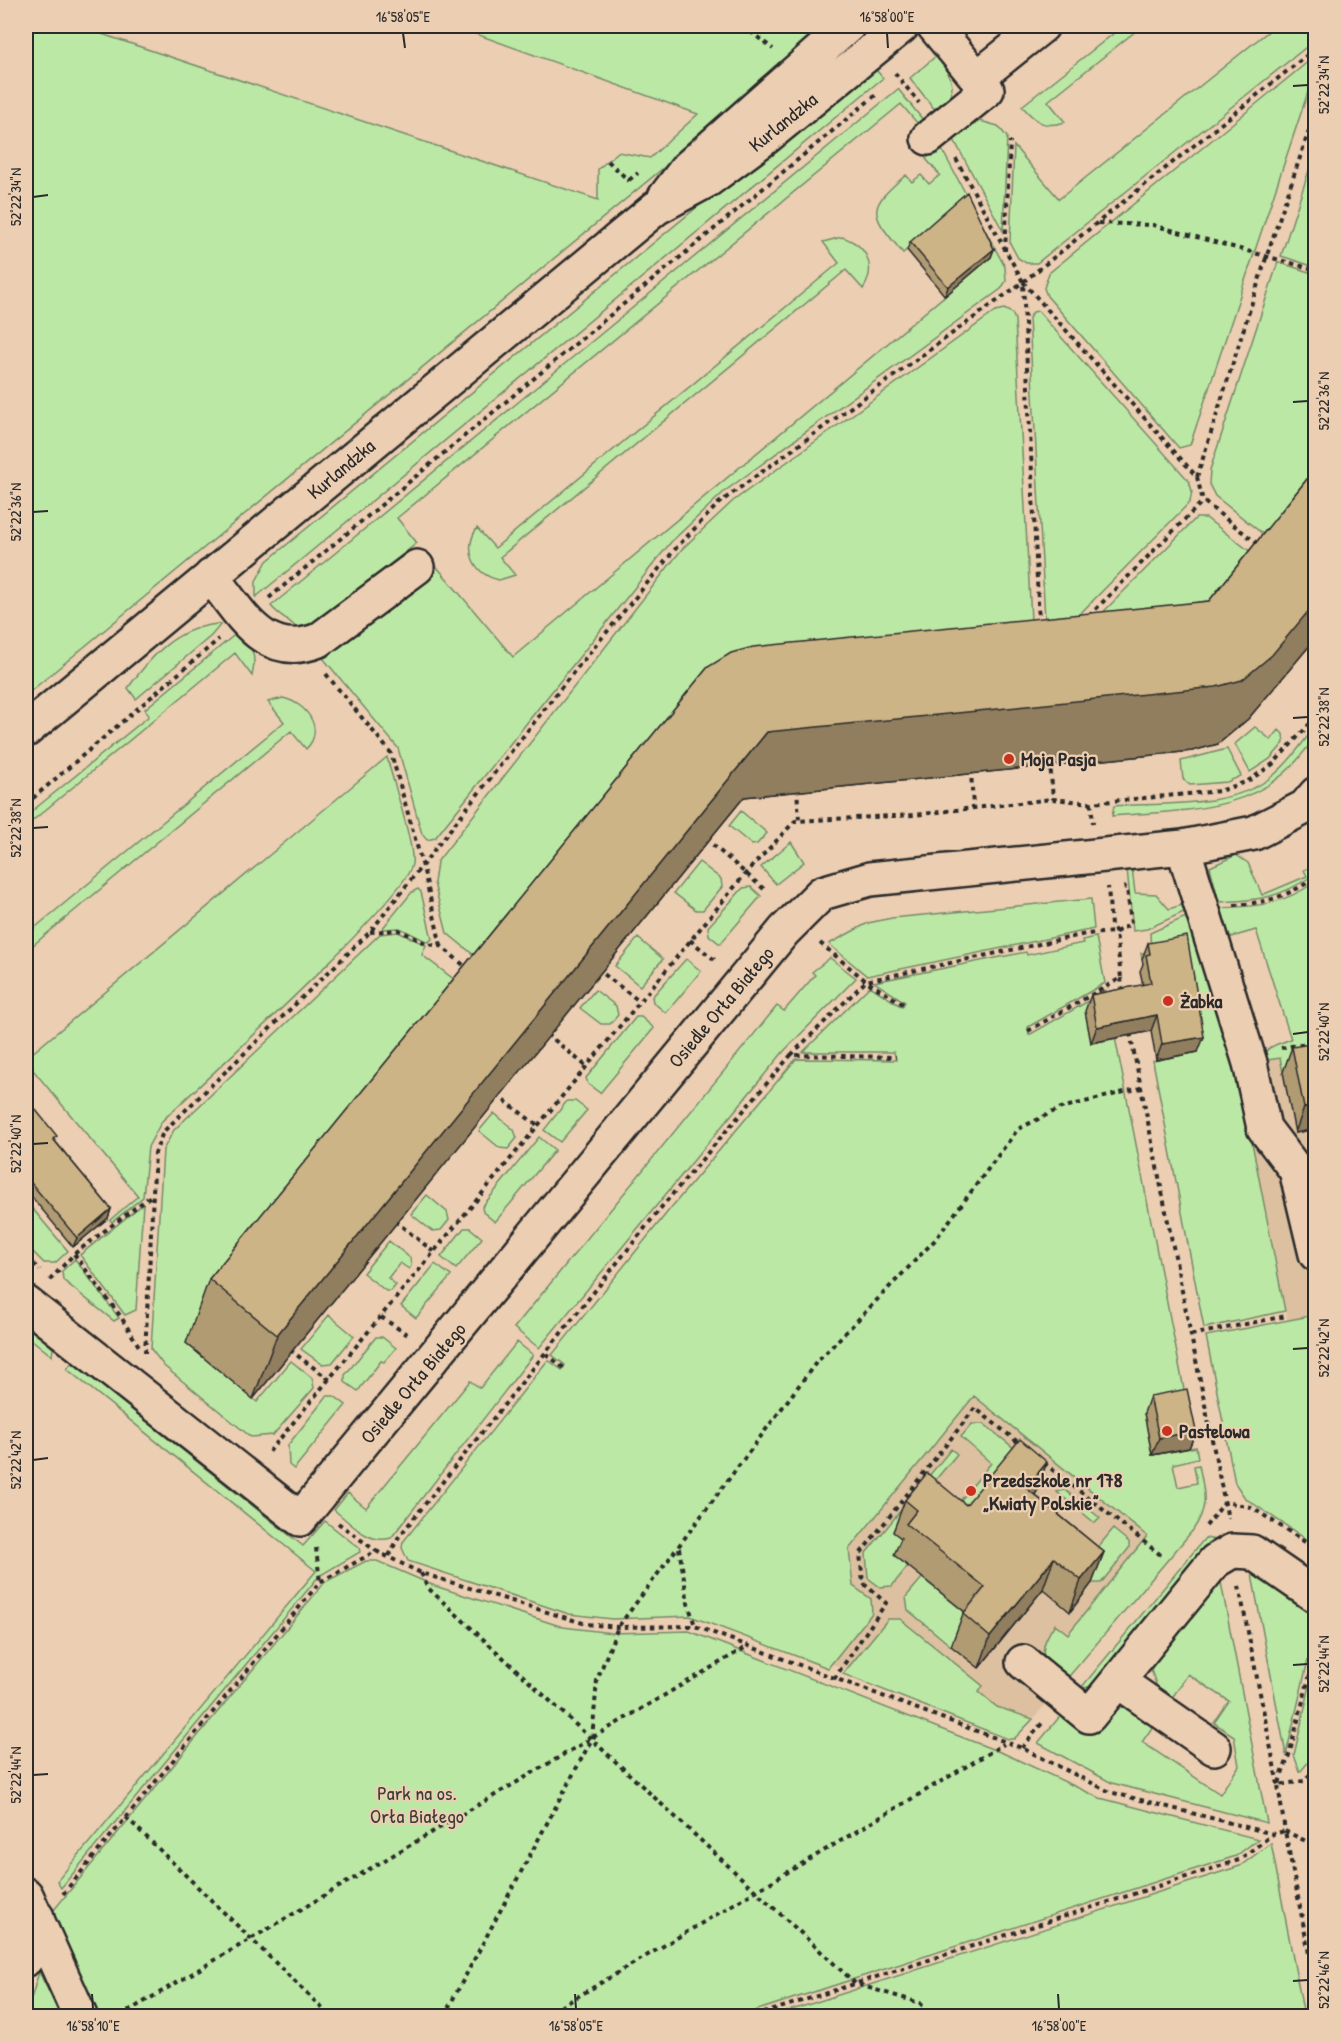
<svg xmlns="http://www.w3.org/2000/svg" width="1341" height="2042" viewBox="0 0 1341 2042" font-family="'Patrick Hand',sans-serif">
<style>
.built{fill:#dcc0a0}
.green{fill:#bce8a5;stroke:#748a68;stroke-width:1.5}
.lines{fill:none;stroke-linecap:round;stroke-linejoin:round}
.minor-casing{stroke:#2b2b2b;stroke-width:38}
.path{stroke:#2b2b2b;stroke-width:4;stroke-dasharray:4.5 4.5;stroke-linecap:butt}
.minor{stroke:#ecceb2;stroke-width:33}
.wall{fill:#b09b73;stroke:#2b2b2b;stroke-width:1.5}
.shaded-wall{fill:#907e5e;stroke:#2b2b2b;stroke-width:1.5}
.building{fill:#cdb486;stroke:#2b2b2b;stroke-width:1.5}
.ticks{fill:none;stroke:#2b2b2b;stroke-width:2}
.poi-dot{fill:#c8321e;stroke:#ecceb2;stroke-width:2}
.labels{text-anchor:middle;stroke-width:4.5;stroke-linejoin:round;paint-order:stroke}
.street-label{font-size:20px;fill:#2b2b2b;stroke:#ecceb2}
.poi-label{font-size:20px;font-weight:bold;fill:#2b2b2b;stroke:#ecceb2;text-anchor:start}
.park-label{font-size:20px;fill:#3a3e37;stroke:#ecceb2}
.neatline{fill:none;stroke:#2b2b2b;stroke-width:2}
.ticks-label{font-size:15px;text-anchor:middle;fill:#2b2b2b}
</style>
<rect width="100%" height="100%" fill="#ecceb2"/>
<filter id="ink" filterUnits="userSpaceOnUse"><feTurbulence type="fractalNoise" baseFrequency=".0167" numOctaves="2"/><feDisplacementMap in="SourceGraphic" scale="12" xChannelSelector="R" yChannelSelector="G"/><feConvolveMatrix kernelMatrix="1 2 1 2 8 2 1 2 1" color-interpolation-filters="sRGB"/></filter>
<g filter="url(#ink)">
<path class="built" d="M1315,1051V1327L1290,1332L1237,1066Z
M957,1284L1160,1546L1065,1681L1021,1733L832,1664L696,1608Z"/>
<path class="green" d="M26,26H78L598,200V169L618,152L650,158L698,114L454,26H835L26,695Z
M1123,26H1142L1048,101L1065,122C1044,129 1036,122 1022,106Z
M1275,26H1315V40L1037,263H1026L1018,258L1010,243L1014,146L1059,199Z
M936,56C953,77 961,94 936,111L910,78Z
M1315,56V71L1190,445L1179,448L1047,296L1044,288L1049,273Z
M871,64L883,78L256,597V581L267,561Z
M898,89L923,120L918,124L901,104L397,518L417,543L316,623L298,630C290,619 280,617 271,606Z
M980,121L998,126L1007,137L1003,231L952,136Z
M940,146L1005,267L1006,281L1001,289L725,491L671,542L435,838L427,840L422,834L398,748L323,658L328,651L437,567L513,657L991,257L963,201L903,253C871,214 864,210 906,175L912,182L921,175L929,184L940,175L926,159Z
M1315,152V267L1281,256Z
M842,237C867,245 877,267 863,289L846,270L500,557L515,575L499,580C473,574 463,550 477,528L495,548L839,263L823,242Z
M1278,262L1315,274V503L1268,538L1215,496L1209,484L1210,470Z
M1004,309L1012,313L1015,320L1032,639L730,711L491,969L447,933L434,883L437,862L682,549L733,501L996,311Z
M1038,311L1189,481L1192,491L1190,502L1057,637L1046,638L1029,318L1033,312Z
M1196,518H1206L1252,553L1186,665L1059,657Z
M221,624L211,636L136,699L128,688C152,655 177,626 221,624Z
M238,632C253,648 257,655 252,676L235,653L26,826V816L149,716L145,709Z
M283,698C306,703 326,729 306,749L291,731L26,951V935L284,722L268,702Z
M1255,727L1271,740L1279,730L1283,734L1284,743L1270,759L1250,772L1235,744Z
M1315,727C1316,740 1307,747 1299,758C1254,814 1178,810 1112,816L1114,806C1161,803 1232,808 1270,778C1288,765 1301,744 1315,727Z
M1227,749L1241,776L1227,782L1190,785L1183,779L1181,761Z
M387,757C392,779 415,846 412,864C408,897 198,1086 162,1121L148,1147L143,1197L112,1222L110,1220L138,1196L33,1070L30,1055Z
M741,811L767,833L757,844L752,845L729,826Z
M791,842L804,862L776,884L761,867Z
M1236,855L1248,863L1262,895L1307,876L1304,870L1315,865V874C1280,898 1261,900 1219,902L1210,867Z
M699,862L721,879L722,887L703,910H696L674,893Z
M1127,868H1132L1135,893L1156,894L1169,909L1189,903L1186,911L1147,929L1133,931Z
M1315,882V1066L1283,1072L1280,1058L1261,1061C1265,1045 1278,1045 1291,1039L1256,930L1228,938L1215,908C1255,907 1281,906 1315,882Z
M751,887L761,896L720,944L709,935L708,927L743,888Z
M418,889L421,892L432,939L428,942L400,928L382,929L412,892Z
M1091,899L1094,929L867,976L829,944L868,923L892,918Z
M1188,916L1237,1066L1285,1311L1204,1328L1153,1061L1198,1052L1181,952L1142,959L1141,953L1151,952L1150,933Z
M398,932L426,945L422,955L472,993L186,1343L257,1402L291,1361L312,1378L314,1388L273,1435L251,1437L164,1366L151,1349L163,1150L174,1130L380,934Z
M1096,937L1105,983L1028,1027L1029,1035L1106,991L1187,1405L1144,1413L1153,1455L1196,1447L1198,1458L1173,1464L1178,1487L1197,1483L1194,1466L1199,1465C1204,1492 1210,1505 1193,1530L1065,1681C1042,1660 1035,1652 1055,1624L1068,1634L1147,1536L974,1396L849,1549L853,1586L871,1599L872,1613L828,1668L690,1616L612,1619L569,1614L408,1561L402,1548L403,1542L548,1360L562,1370L565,1365L552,1355L670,1209L796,1059L896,1060L894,1052H803L870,986L902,1007L905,1002L874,982L1026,952L1027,955L1083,943L1082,940Z
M638,938L663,959L640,986L615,966Z
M830,958L856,978L784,1051L539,1348L514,1328L777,1006L784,1011L815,975L812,972Z
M686,959L701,971L666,1013L653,1002L652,997Z
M595,990L616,1006L618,1015L610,1024H601L580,1008Z
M636,1017H641L654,1028L600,1093L588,1084L586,1078Z
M567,1101H575L587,1110L560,1142L544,1130Z
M494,1113L514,1130L517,1138L508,1149L500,1148L479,1131Z
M539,1137L555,1150L495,1222L483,1212L482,1207Z
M427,1195L447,1212L449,1220L441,1230L432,1231L411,1214Z
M26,1201L68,1251L55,1263H44L26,1245Z
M143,1204L136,1310L125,1315L80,1255Z
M464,1228H470L482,1238L456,1269L441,1257Z
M389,1241L410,1258L411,1266L409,1269L400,1263L388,1278L396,1285L391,1291H386L363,1273Z
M75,1259L119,1318L114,1321L63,1280L62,1271Z
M435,1264L451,1276L416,1318L401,1306Z
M329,1315L354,1336L332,1363L322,1364L301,1349Z
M1315,1315H1316L1315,1545L1245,1498L1235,1483L1206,1336Z
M26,1324L53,1348L52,1356L26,1335Z
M376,1337H382L396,1348L384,1362L381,1361L358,1391L345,1382V1375Z
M517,1342L533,1355L391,1538C368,1545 351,1523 334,1510L348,1493L366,1508L470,1381L480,1388Z
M72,1362L303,1546L325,1521L359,1548L360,1552L319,1576L61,1888L57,1881L316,1571L67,1369Z
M327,1396H334L346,1405L294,1469L289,1465L288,1445Z
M972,1424H984L1045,1473L1046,1482L1036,1493L975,1512L961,1500L991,1463L961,1437Z
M951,1449L957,1454L893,1531L906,1542L908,1566L892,1586L880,1587L868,1578L866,1553Z
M1065,1490L1100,1518L1095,1523L1057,1492Z
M1113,1529L1129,1542V1548L1101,1583H1092L1089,1558Z
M1205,1538L1216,1540L1218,1543L1098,1686L1081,1688Z
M366,1561H377L435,1586L563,1627L612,1633L689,1631L1005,1754L1100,1798L1258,1839L1236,1856L739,2016H96L50,1920L53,1911L325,1582Z
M1250,1564L1315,1607V1630L1286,1755Z
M1219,1572L1267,1823L1112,1783L1038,1743L1066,1709L1130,1707L1156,1722L1142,1742L1220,1794L1239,1766L1234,1736L1214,1723L1229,1701L1188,1674L1172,1698L1157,1687L1150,1667Z
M922,1578L973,1619L951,1646L908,1610L906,1597Z
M888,1619H900L983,1686L979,1692L997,1707L1033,1719L1014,1739H1008L843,1674Z
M1315,1664V1754L1300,1772L1294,1755Z
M1271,1843L1304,2016H773L1240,1866Z
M39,1972L61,2016H26Z"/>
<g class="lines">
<g class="minor-casing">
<path id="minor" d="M934,26L977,78L1042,26
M928,138L987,90
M665,197L687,168L848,26
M211,576C241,613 264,662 319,640L417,567
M26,730L656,208L708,180L765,138L902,26
M1183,847L1250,1063L1264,1128L1296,1170L1316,1254
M26,1303L300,1519L784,931L822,893L870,879L1183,847L1254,833L1305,807L1316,794
M1023,1662L1089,1716L1215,1561L1232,1551L1252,1552L1316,1596
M1118,1681L1214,1748
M26,1895L80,2016
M26,1959L37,1917"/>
</g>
<path class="path" d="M743,26L773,49
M895,73L919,103
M956,159L1023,282L1039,623
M608,161L629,181
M629,180L638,173
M1098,223L1153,225L1316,270
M1005,251L1010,141
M1023,282L1197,477L1203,501L1258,544
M1197,477L1267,255L1316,110
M269,598L877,94
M1089,616L1203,501
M326,674L391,753L423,867L441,946
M1050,762L1053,799
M971,770L973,808
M797,788L799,821
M1091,803L1093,823
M26,804L219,639
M706,839L765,890
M1234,905C1267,903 1288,896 1316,877
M370,932L399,930L427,944L441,946L467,968
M690,940L716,961
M820,943L866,981L903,1004
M597,969L639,1001
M1121,978L1123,993
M1028,1031L1121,978L1116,932L1111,926L1108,887
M1130,1033L1228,1519
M547,1034L586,1066
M1281,1048L1316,1041
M791,1055L866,981L1086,934L1116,932L1131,924L1127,888L1124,887
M497,1095L537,1125
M395,1221L434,1252
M74,1254L121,1317L140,1348
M26,1258L40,1270
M50,1280L74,1254L152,1195
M381,1317L408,1335
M1191,1335L1286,1316
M290,1350L330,1380
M145,1353L155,1153L163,1132L370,932L568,679L677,547L719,503L1023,282L1316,48
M546,1354L564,1368
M269,1452L746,873L795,821L913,815L1053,799L1091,803L1220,791L1248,781L1273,764L1316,717
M1044,1463L1162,1556
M338,1523L376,1551
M1206,1526L1225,1502L1251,1507L1316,1549
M316,1548L320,1582
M679,1548L688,1603L695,1626
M389,1556L398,1538L664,1204L791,1055L896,1057
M421,1573L428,1588L856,1984L920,2003L932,2016
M1239,1586L1278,1785
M834,1679L886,1603L863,1583L860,1554L975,1408L1019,1443
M1022,1748L1043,1722
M1316,1768L1304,1781L1278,1785L1285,1831L1316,1846
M1279,1783L1289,1755L1316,1651
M126,1817L330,2016
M63,1894L320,1582L376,1551L421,1573L586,1624L618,1627L695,1626L1022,1748L1110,1792L1273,1834L1285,1831L1316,1989
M120,2016L748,1646
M444,2016L592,1739L597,1680L618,1627L815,1364L935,1240L1018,1129L1061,1108L1140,1088
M545,2016L1004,1744
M755,2016L1239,1860L1273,1834"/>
<use href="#minor" class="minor"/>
</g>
<path class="wall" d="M910,242L994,249L991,257L945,296L907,250Z
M1316,468V638L1248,719L1218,744L1192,751L744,797L253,1399L186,1343L209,1279L708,667L1209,601Z
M1148,943L1198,1052L1156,1060L1151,1031L1091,1043L1085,1011L1091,995L1143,985L1140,971L1143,964L1142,959Z
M1292,1047L1316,1129L1295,1133L1283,1072Z
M26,1098L55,1141L111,1209L108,1218L73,1247L26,1190Z
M1150,1396L1196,1431L1189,1448L1152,1455L1144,1413Z
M1036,1493L1035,1495L1104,1552L1092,1583L1070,1612L1043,1589L979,1668L951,1646L963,1614L965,1612L894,1555L901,1538L893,1532L905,1500L966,1505Z"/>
<path class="shaded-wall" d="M994,249L991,257L945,296L948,287Z
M1316,602V638L1248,719L1218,744L1192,751L744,797L253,1399L277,1335L767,732Z
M1157,1015L1151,1031L1091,1043L1097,1027Z
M1204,1037L1198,1052L1156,1060L1162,1044Z
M1316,1106V1129L1295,1133L1304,1108Z
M111,1209L108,1218L73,1247L77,1238Z
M1196,1431L1189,1448L1152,1455L1159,1438Z
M1047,1462L1036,1493L1015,1520L1026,1488Z
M1104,1552L1092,1583L1070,1612L1081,1580Z
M1054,1558L1043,1589L979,1668L990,1637Z"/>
<path class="building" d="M967,192L994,249L948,287L910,242Z
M1316,468V602L1272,655L1242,680L1216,687L767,732L277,1335L209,1279L708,667L731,653L753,647L1209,601Z
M1187,936L1204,1037L1162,1044L1157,1015L1097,1027L1091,995L1151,983L1146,955L1150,954L1148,943Z
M1316,1043V1106L1304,1108L1292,1047Z
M26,1098L57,1136L53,1139L111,1209L77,1238L26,1177Z
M1187,1389L1196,1431L1159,1438L1150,1396Z
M1020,1439L1047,1462L1026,1488L1104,1552L1081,1580L1054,1558L990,1637L963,1614L985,1587L906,1524L917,1510L905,1500L927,1473L966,1505Z"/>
</g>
<path class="ticks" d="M403,33L405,48M887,33L888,48M1293,86L1308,85M33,197L48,195M1293,402L1308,401M33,512L48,511M1293,718L1308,717M33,828L48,827M1293,1034L1308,1032M33,1144L48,1143M1293,1349L1308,1348M33,1460L48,1458M1293,1665L1308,1664M33,1775L48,1774M1293,1981L1308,1980M92,1994L93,2009M575,1994L576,2009M1058,1994L1059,2009"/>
<g class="poi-dot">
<circle cx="1009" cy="759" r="6"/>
<circle cx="1168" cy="1001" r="6"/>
<circle cx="1167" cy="1431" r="6"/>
<circle cx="971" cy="1491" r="6"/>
</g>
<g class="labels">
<g class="street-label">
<text transform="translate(783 122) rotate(-39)" y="7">Kurlandzka</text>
<text transform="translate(341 469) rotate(-40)" y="7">Kurlandzka</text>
<text transform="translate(721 1007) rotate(-50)" y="7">Osiedle Orła Białego</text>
<text transform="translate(413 1383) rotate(-50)" y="7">Osiedle Orła Białego</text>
</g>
<g class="poi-label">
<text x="1021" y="766">Moja Pasja</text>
<text x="1180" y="1008">Żabka</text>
<text x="1179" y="1438">Pastelowa</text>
<text x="983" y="1487">Przedszkole nr 178<tspan x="983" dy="23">„Kwiaty Polskie”</tspan></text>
</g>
<g class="park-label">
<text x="417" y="1800">Park na os.<tspan x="417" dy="23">Orła Białego</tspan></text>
</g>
</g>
<rect width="1341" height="2042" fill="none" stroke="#ecceb2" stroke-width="66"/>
<rect x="33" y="33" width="1275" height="1976" class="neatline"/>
<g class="ticks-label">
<text x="403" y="22">16°58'05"E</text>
<text x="887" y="22">16°58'00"E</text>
<text transform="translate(1324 85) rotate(-90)" y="5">52°22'34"N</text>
<text transform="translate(16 197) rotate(-90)" y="5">52°22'34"N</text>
<text transform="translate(1324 401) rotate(-90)" y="5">52°22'36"N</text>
<text transform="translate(16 512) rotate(-90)" y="5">52°22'36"N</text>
<text transform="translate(1324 717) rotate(-90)" y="5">52°22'38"N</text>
<text transform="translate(16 828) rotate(-90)" y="5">52°22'38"N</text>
<text transform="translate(1324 1032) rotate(-90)" y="5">52°22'40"N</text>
<text transform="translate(16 1144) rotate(-90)" y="5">52°22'40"N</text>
<text transform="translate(1324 1348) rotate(-90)" y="5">52°22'42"N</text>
<text transform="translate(16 1460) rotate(-90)" y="5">52°22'42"N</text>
<text transform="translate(1324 1664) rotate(-90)" y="5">52°22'44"N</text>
<text transform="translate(16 1775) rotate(-90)" y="5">52°22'44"N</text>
<text transform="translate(1324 1980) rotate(-90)" y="5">52°22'46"N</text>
<text x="93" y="2031">16°58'10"E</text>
<text x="576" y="2031">16°58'05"E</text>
<text x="1059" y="2031">16°58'00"E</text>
</g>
</svg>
